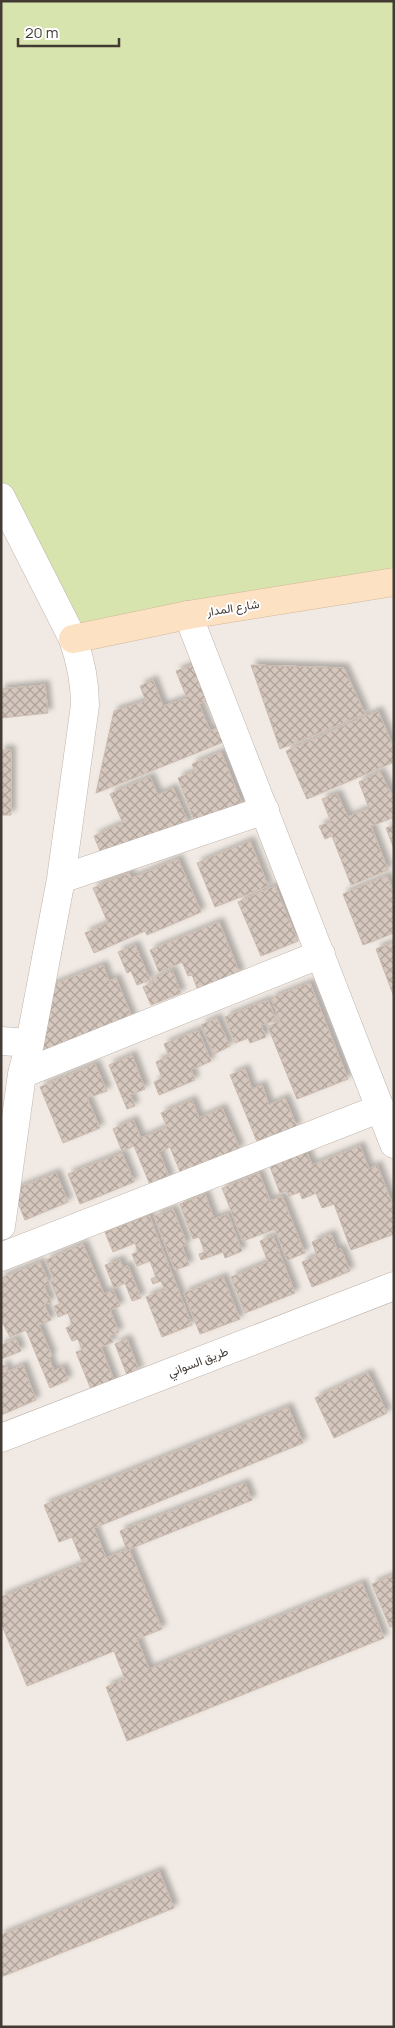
<svg xmlns="http://www.w3.org/2000/svg" width="395" height="2028" viewBox="0 0 395 2028" font-family="Manrope,Vazirmatn,sans-serif">
<style>
.grass{fill:#d7e4ae}
.building{fill:url(#building-cross-hatch);stroke:#ccbaae;filter:url(#shadow)}
.lines{fill:none;stroke-linecap:round;stroke-linejoin:round}
.street-casing{stroke:#bfb3aa;stroke-width:29}
.secondary-casing{stroke:#d2b698;stroke-width:29}
.street{stroke:#fff;stroke-width:28}
.secondary{stroke:#fce2c3;stroke-width:28}
.labels{text-anchor:middle;stroke-width:4;stroke-linejoin:round;paint-order:stroke}
.street-label{font-size:12px;fill:#433a34;stroke:#fff}
</style>
<defs>
<pattern id="building-cross-hatch" width="8" height="8" patternUnits="userSpaceOnUse" patternTransform="scale(1.25)"><rect width="8" height="8" fill="#d5c7bd"/><path d="M0 0l8 8M0 8l8-8" fill="none" stroke="#aea39a"/></pattern>
<filter id="shadow"><feDropShadow dx="4.5" dy="-4.5" stdDeviation="2.5" flood-color="#0004"/></filter>
</defs>
<rect width="100%" height="100%" fill="#f1eae4"/>
<path class="grass" d="M1,1H394V582L73,639L1,497Z"/>
<path class="building" d="M193,665L206,701L199,704L210,731L220,727L226,741L96,793L114,711L146,701L140,686L153,680L163,706L187,698L176,671Z
M251,665L344,668L365,714L280,749Z
M45,685L48,713L1,718V689Z
M378,711L394,748V762L307,799L286,751Z
M1,750H11V815H1Z
M221,752L243,806L196,825L178,778L195,771L192,764Z
M380,772L394,799V824L392,818L371,826L388,870L351,885L332,836L325,839L319,826L331,822L322,799L337,794L348,817L369,808L359,782Z
M150,777L158,795L173,788L189,824L104,861L94,836L123,823L110,794Z
M394,825V849L386,828Z
M250,841L268,886L215,907L197,863Z
M178,859L201,912L147,935L145,931L94,953L85,933L108,923L93,888L129,873L132,878Z
M387,876L394,894V933L363,945L343,894Z
M275,886L298,941L261,956L238,902Z
M219,922L240,974L198,990L192,975L188,976L182,962L159,972L150,950Z
M394,942V997L376,949Z
M135,945L150,980L137,985L131,971L127,973L118,952Z
M103,965L109,981L116,978L133,1020L42,1051L49,986Z
M172,970L181,993L151,1005L143,987L154,982L152,979Z
M310,983L348,1079L297,1099L268,1027L280,1021L271,998Z
M268,1000L276,1020L261,1025L266,1037L250,1043L248,1038L235,1043L225,1017Z
M217,1018L230,1046L214,1054L201,1025Z
M198,1030L211,1061L191,1070L195,1080L159,1095L154,1082L162,1078L156,1062L169,1056L164,1044Z
M132,1055L145,1089L130,1095L135,1106L127,1109L109,1065Z
M95,1064L107,1091L87,1098L100,1128L63,1143L40,1087Z
M245,1069L252,1089L262,1085L269,1105L285,1098L297,1127L258,1144L230,1075Z
M192,1100L199,1118L222,1108L240,1149L181,1174L170,1147L159,1152L170,1179L151,1187L134,1146L122,1151L113,1129L133,1120L141,1138L167,1127L161,1113Z
M360,1146L369,1169L377,1165L394,1208V1234L351,1250L334,1204L322,1208L316,1193L302,1199L300,1192L289,1196L287,1191L280,1193L269,1164L306,1150L312,1165Z
M122,1153L134,1182L80,1204L68,1174Z
M56,1173L68,1202L25,1220L13,1190Z
M259,1173L270,1201L282,1196L305,1253L287,1260L275,1229L243,1241L222,1188Z
M205,1194L214,1219L228,1214L242,1251L225,1258L223,1252L201,1260L199,1254L205,1252L199,1237L193,1239L180,1204Z
M173,1209L187,1244L182,1246L189,1265L175,1270L154,1216Z
M149,1215L192,1325L162,1337L146,1297L165,1290L161,1281L153,1284L151,1279L156,1277L150,1261L137,1266L132,1254L138,1252L135,1243L113,1252L105,1232Z
M331,1234L337,1250L341,1249L350,1271L312,1287L302,1262L317,1256L312,1242Z
M273,1236L295,1293L245,1313L231,1277L268,1262L260,1241Z
M83,1244L104,1294L113,1290L120,1306L110,1310L119,1332L110,1336L113,1342L101,1347L115,1383L92,1392L76,1352L82,1350L78,1339L72,1341L66,1328L72,1325L68,1313L58,1317L54,1306L60,1304L51,1282L54,1280L46,1260Z
M120,1260L123,1268L128,1266L141,1298L132,1301L125,1283L114,1288L105,1265Z
M40,1262L49,1283L44,1286L51,1302L44,1304L51,1320L39,1325L52,1356L49,1358L54,1371L63,1367L68,1380L50,1388L26,1330L10,1337L1,1320V1278Z
M223,1277L240,1319L200,1334L184,1293Z
M16,1339L21,1351L1,1359V1345Z
M127,1339L139,1371L127,1375L115,1344Z
M6,1365L8,1372L23,1365L36,1400L1,1415V1366Z
M368,1373L387,1413L334,1438L315,1398Z
M288,1407L303,1443L94,1528L106,1558L129,1549L162,1629L137,1639L149,1669L362,1583L384,1638L127,1741L106,1687L125,1679L114,1651L27,1686L1,1623V1597L83,1564L72,1537L59,1542L44,1505Z
M245,1483L252,1500L127,1550L120,1531Z
M394,1575V1626L390,1627L372,1584Z
M159,1871L174,1908L1,1977V1935Z"/>
<g class="lines">
<g class="street-casing">
<path id="street" d="M1,497L73,639C81,662 85,681 85,705L61,879L30,1043L22,1074L1,1226
M188,615L394,1144
M61,879L265,810
M1,1041L30,1043
M22,1074L321,954
M1,1257L381,1108
M1,1438L394,1286"/>
</g>
<g class="secondary-casing">
<path id="secondary" d="M73,639L188,615L394,582"/>
</g>
<use href="#street" class="street"/>
<use href="#secondary" class="secondary"/>
</g>
<g class="labels">
<g class="street-label">
<text transform="translate(233 608) rotate(-9)" y="4">شارع المدار</text>
<text transform="translate(198 1362) rotate(-21)" y="4">طريق السواني</text>
</g>
</g>
<rect width="395" height="2028" fill="none" stroke="#433a34" stroke-width="5"/>
<path d="M18 38v8h101v-8" fill="none" stroke="#433a34" stroke-width="2.5"/>
<text x="25" y="38" font-size="15" fill="#433a34" stroke="#ffffff" stroke-width="4" paint-order="stroke">20 m</text>
</svg>
